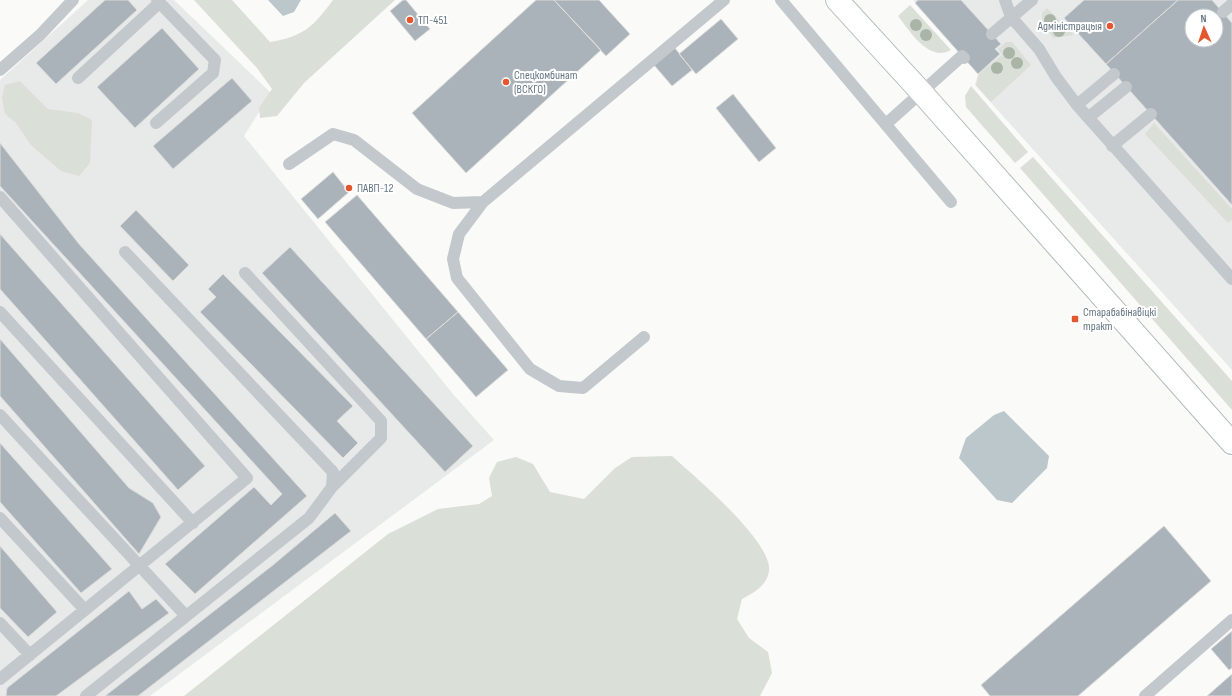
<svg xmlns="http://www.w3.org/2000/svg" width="1232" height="696" viewBox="0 0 1232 696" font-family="'Sofia Sans Condensed',sans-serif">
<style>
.built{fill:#e8e9e9;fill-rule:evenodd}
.green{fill:#dadfd7}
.water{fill:#bbc7cb}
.building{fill:#aab3b9;stroke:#dcdcda;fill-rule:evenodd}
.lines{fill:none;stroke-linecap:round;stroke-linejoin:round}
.secondary-casing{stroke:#b3babf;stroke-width:24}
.lane{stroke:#c3c8cc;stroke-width:12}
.secondary{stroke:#fff;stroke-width:22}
.tree{fill:#aab4a7}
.poi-dot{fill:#e4572e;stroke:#fff;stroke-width:1.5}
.labels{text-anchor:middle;stroke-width:4;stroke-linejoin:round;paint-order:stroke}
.poi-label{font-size:12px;fill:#657683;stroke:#fff;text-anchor:start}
</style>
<rect width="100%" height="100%" fill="#fafaf8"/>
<path class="built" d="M88,0H174L271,93L244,136L453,394L494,440L150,696H0V80Z
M913,0H1232V370L975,85L978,74ZM1192,16H1216V40H1192Z"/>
<path class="green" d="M194,0H232L270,42C303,37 314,26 333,0H395L304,83L277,116L260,118L259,108L272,89L257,68Z
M910,5L951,50C929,63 909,30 898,16Z
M1047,8L1074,35L1053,38L1042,22V13Z
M1006,42H1012L1031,65L991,102L976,85L979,74L1002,55L998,49Z
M20,81L48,109L78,113L92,120L90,163L79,176L61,171L31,145L16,123L5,114L2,98L5,85Z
M971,86L1028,152L1015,163L966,107L965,96Z
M1154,123L1232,209V220L1228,223L1145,134Z
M1033,157L1232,381V410L1020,168Z
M672,456C694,476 773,542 769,571C767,586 753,593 742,599L737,619L749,638L768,652L772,673L760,696H184L388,534L438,509L479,504L492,496L489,478L497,462L516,457L533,464L550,492L584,499L615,468L632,457Z"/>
<path class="water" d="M268,0H301L294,12L283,16Z
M1004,411L1049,456L1047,468L1012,503L997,500L959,458L966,438L994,415Z"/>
<path class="building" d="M105,0H128L137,10L56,84L36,63Z
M403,0H406L430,29L415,41L390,11Z
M536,0H554L601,50L466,173L412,113Z
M554,0H599L630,34L606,56Z
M918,0H961L1001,44L995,49L1000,54L978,74L915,3Z
M1084,0H1178L1106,64L1064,18Z
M1178,0H1212L1232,23V205L1106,64ZM1192,16H1216V40H1192Z
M721,19L738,39L696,74L679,54Z
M162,28L199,69L135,128L97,87Z
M675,48L692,70L672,86L654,65Z
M232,78L252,101L173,169L153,146Z
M733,94L776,148L759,162L716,108Z
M0,143L79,244L307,496L195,594L165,564L254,487L271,505L282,494L0,186Z
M333,172L349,192L318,219L301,199Z
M357,195L458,312L426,339L325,222Z
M136,210L189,265L173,281L120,226Z
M0,234L205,466L178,490L0,289Z
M290,247L473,446L445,472L262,273Z
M223,274L353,406L337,421L358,443L343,458L200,312L216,297L208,289Z
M458,312L508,370L476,397L426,339Z
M0,339L129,488L153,503L161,517L139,554L0,396Z
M0,443L112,569L81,593L0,502Z
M335,513L351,531L138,696H105L273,565Z
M1164,526L1211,581L1078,696H990L981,685Z
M0,546L57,612L28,637L0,608Z
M129,591L142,609L156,599L169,613L56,696H6L7,688Z
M1232,631V668L1229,670L1211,649Z
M1232,674V696H1207Z"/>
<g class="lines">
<g class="secondary-casing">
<path id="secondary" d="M837,0L922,93L1232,443"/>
</g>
<path class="lane" d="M781,0L951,202
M1005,0L1011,17L1039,49L1056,77L1077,105L1232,279
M1223,12L1232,4
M992,34L1032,0
M0,70L40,35L73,0
M78,78L159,3
M1077,105L1114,74
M1089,117L1126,87
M156,123L213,73L215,60L157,0
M886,124L962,56L964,58
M1112,146L1151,114
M289,164L333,134L354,140L417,189L453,203L483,202L724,0
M0,197L247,478L0,679
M483,202L459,234L453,259L457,278L530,369L559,386L583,388L644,337
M245,273L381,421V438L332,487
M0,312L193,523
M0,415L186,616
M0,518L85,610
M0,623L30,655
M86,696L309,518L332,487L333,472L125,252
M1145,696L1232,620"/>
<use href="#secondary" class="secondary"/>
</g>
<g class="tree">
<circle cx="1050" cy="20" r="6"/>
<circle cx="916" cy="25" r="6"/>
<circle cx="1059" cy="31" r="6"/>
<circle cx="926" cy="35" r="6"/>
<circle cx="1009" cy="53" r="6"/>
<circle cx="1017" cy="63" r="6"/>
<circle cx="997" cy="68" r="6"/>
</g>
<g class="poi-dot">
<circle cx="410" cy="20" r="4"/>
<circle cx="1110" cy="26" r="4"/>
<circle cx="506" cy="82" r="4"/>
<circle cx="349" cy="188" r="4"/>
<rect x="1071" y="315" width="8" height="8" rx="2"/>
</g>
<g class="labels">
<g class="poi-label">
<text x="418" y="24">ТП-451</text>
<text x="1102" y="30" text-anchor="end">Адміністрацыя</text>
<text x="514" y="79">Спецкомбинат<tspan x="514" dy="14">(ВСКГО)</tspan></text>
<text x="357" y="192">ПАВП-12</text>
<text x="1083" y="316">Старабабінавіцкі<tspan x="1083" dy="14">тракт</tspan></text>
</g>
</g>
<g transform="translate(1204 28) rotate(357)"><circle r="19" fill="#ffffff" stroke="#c1c8cd"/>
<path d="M0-3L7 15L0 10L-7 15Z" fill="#e4572e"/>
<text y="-6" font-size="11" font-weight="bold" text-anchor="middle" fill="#657683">N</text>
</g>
</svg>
